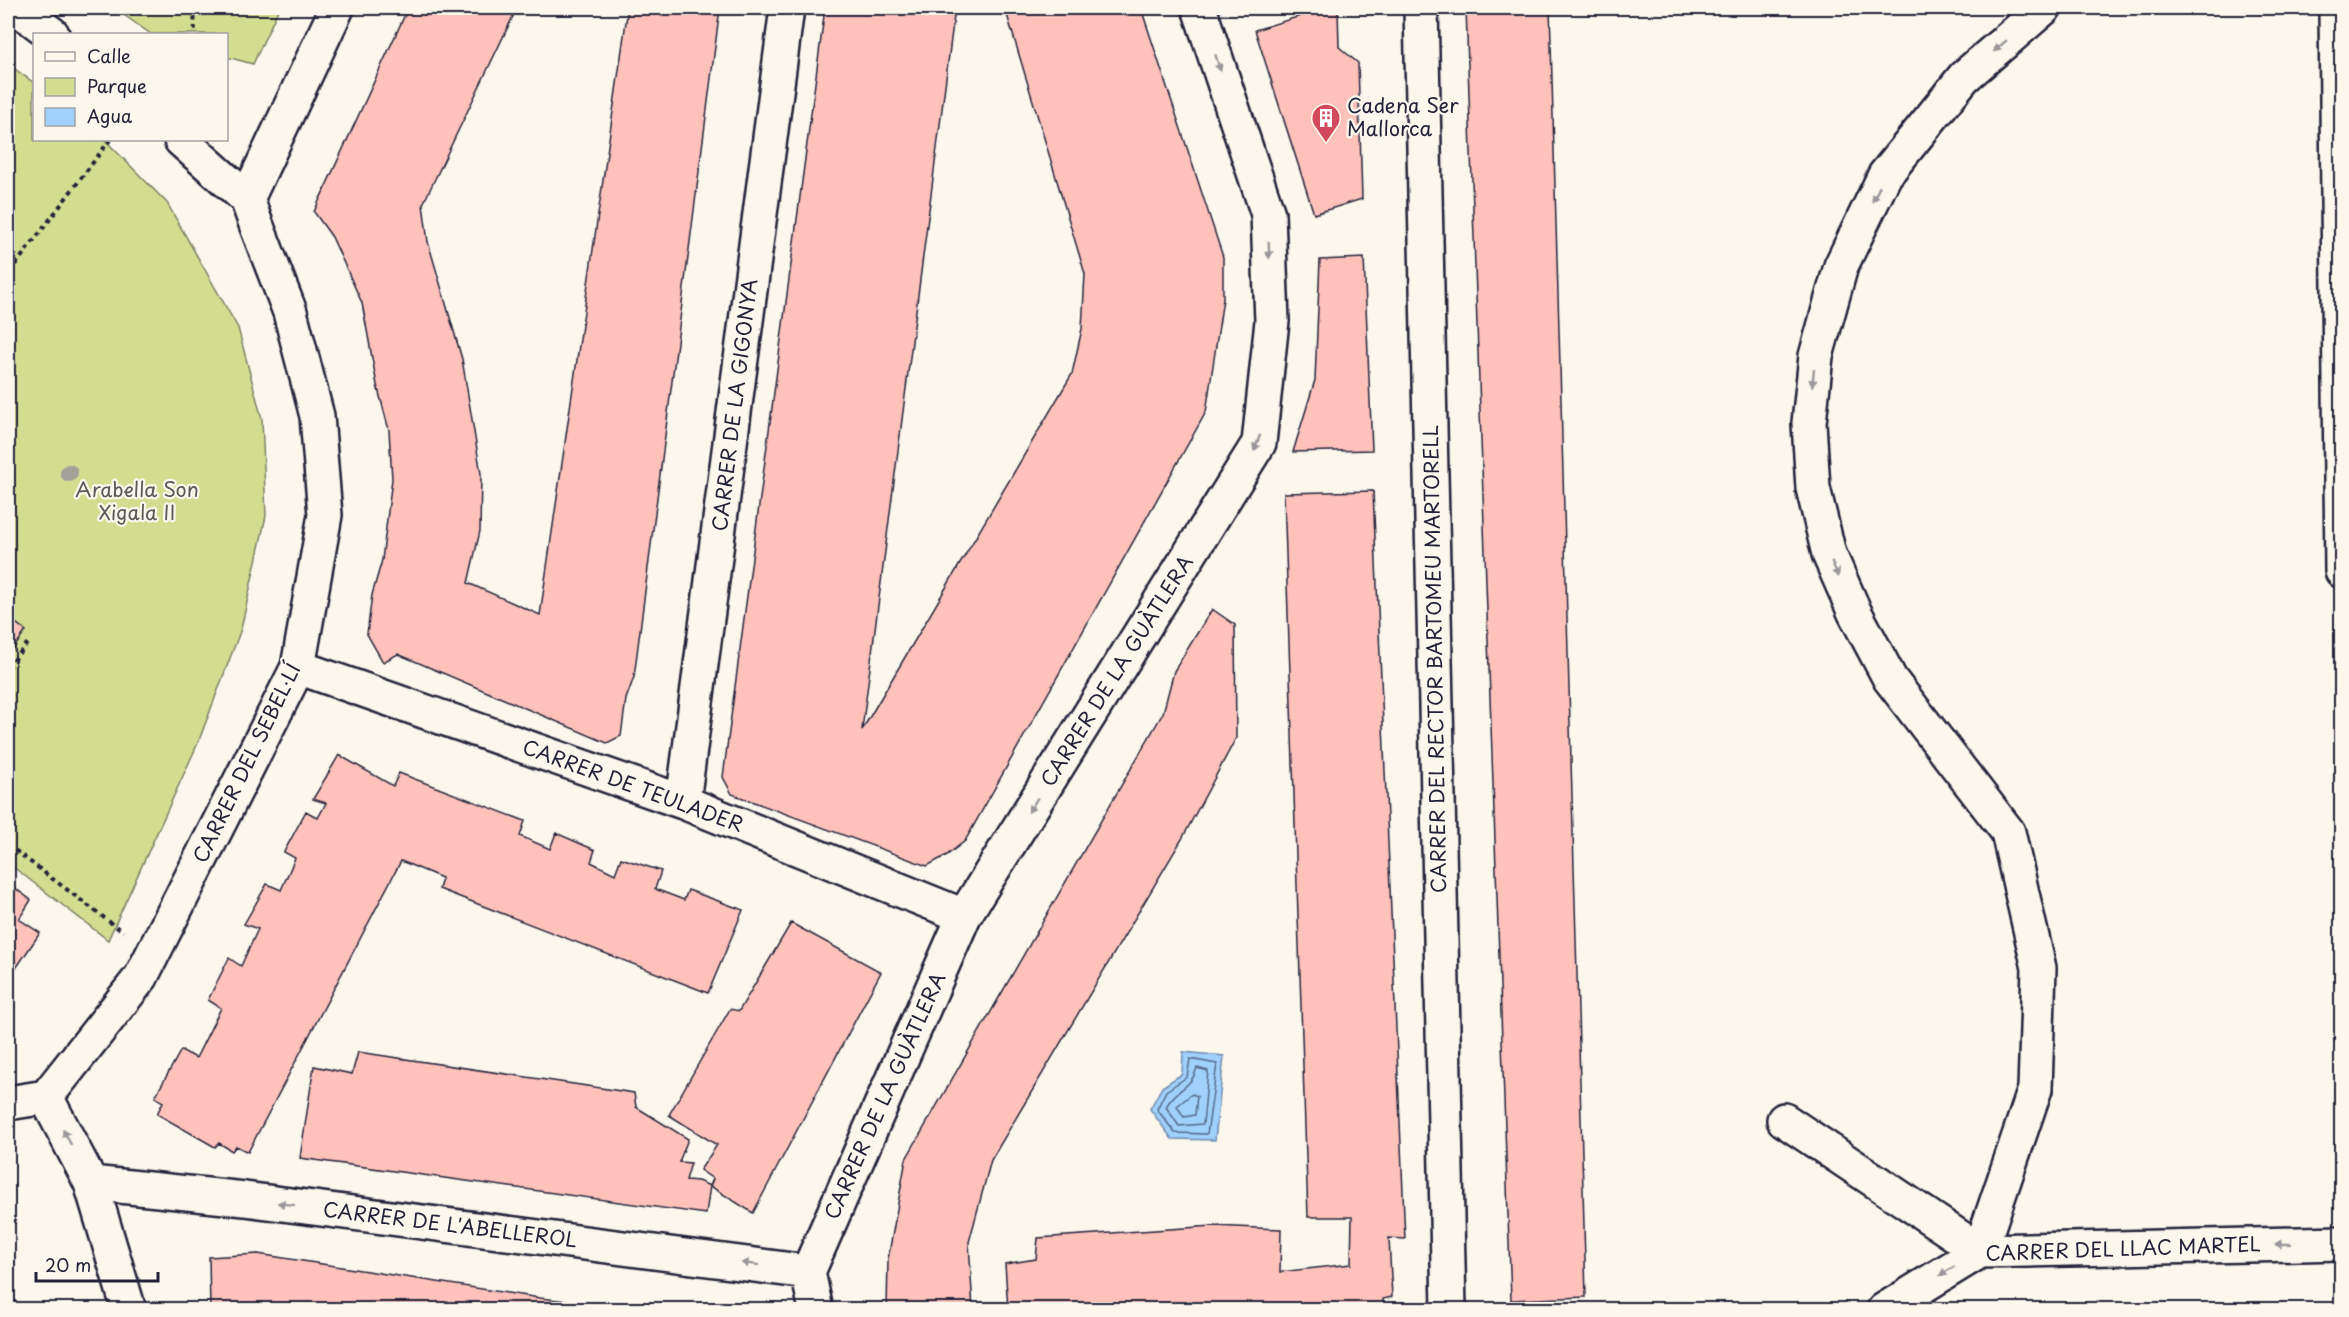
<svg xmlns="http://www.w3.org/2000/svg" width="2349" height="1317" viewBox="0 0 2349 1317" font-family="'Playpen Sans',sans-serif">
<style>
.green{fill:#d2dd90;stroke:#7a8066;stroke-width:1.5}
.water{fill:#a0d0fc;stroke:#6e8aaf;stroke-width:1.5}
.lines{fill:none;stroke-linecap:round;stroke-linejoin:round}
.shore{stroke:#546888;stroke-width:1.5}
.building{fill:#fec2bb;stroke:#22223b;stroke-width:1.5}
.minor-casing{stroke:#22223b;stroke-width:38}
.path{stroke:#22223b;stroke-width:4;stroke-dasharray:4.5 4.5;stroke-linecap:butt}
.minor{stroke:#fbf7ec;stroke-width:33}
.tree{fill:#a1a198}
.oneway{fill:#99979c}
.labels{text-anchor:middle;stroke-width:4.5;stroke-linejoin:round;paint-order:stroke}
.poi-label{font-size:20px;fill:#22223b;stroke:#fbf7ec;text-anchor:start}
.street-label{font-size:20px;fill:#22223b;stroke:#fbf7ec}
.park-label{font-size:20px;fill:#575a54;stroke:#fbf7ec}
</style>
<rect width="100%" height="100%" fill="#fbf7ec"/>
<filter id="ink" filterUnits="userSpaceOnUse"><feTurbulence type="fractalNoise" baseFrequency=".0167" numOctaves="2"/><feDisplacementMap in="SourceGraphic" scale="12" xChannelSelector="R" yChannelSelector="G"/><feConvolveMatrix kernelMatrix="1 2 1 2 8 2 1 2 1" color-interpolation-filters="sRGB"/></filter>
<g filter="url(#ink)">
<path class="green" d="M114,8H279L253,64L227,57L226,34H151Z
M8,64L34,83V140H105L167,203L238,328L262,419L266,516L241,629L198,743L108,940L8,863Z"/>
<path class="water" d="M1183,1052L1224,1056L1215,1140L1172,1139L1150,1109L1162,1087L1182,1074Z"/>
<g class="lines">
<path class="shore" d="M1190,1059L1217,1064L1207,1134L1175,1133L1157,1109L1166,1091L1187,1077Z
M1197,1068L1208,1071L1203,1124L1179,1126L1166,1107C1176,1088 1191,1089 1197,1068Z
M1192,1094L1197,1096L1195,1115L1184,1117L1177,1106Z"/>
</g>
<path class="building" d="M408,8H517L423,204L428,242L462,359L481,474L480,531L468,583L540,615L628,8H720L634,677L626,699L621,736L607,743L398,654L383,662L367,634L372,595L382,560L392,479L389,430L377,385L362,303L332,237L314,212Z
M825,8H955L862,730L1072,374L1082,329L1085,274L1005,8H1141L1223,257V299L1206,412L965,841L947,855L927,866L732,794L723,777Z
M1327,8H1338L1339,47L1358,63L1362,199L1314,214L1255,30Z
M1466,8H1550L1586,1297L1511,1300Z
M1364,258L1372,450L1293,452L1315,380L1320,260Z
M1373,491L1405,1239L1389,1238L1392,1297L1383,1299V1309L1374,1310H1008L1005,1264L1036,1259L1038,1238L1214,1226L1281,1229L1280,1272L1351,1264L1352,1217H1308L1284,493Z
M1212,609L1235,625L1236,738L1182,839L991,1160L969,1242L973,1310H887L888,1259L906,1159L1163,713L1174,671Z
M8,617L26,631L8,656Z
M339,755L393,786L399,773L525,821L520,836L550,849L556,833L595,850L591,862L615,874L621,858L661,871L655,889L684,900L688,890L743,910L708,993L439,889L442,878L401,861L248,1152L236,1146L232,1151L219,1143L215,1147L157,1114L163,1102L155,1097L181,1050L196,1058L221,1008L208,1000L229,958L241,966L258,929L244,924L267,884L281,890L295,858L284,852L306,811L318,818L326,803L313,799Z
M8,883L31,900L19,919L40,933L8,980Z
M791,923L881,972L753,1213L710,1186L713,1179L700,1170L717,1145L669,1115L730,1009L739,1011Z
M358,1052L634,1093L636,1107L688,1139L679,1162L691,1163L686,1180L698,1181L710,1186L706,1214L300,1158L314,1066L352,1074Z
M258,1254L540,1298L647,1310H210L209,1257Z"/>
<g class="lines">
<g class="minor-casing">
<path id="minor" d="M17,8L52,34
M1421,8L1449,1310
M2336,8L2342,571
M247,199L337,8
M298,667L683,802L964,916
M683,802L787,8
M46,1097L141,977L298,667L325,515L317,416L290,312L256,224L247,199L181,140
M46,1097L91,1183L129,1310
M8,1103L46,1097
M1784,1120L1980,1251L2035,1089L2039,968L2008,832L1890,679L1855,613L1829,554L1813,488L1809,423L1816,356L1841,266L1885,175L1964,77L2044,8
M91,1183L245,1199L808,1272
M816,1310L808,1272L964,916L1259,443L1272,321L1268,214L1199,8
M1884,1310L1980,1251L2342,1243"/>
</g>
<path class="path" d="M194,8L195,34
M8,269L13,268L110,140
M8,668L29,641
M8,845L123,932"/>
<use href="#minor" class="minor"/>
</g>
<circle class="tree" cx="69" cy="473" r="9"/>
<defs><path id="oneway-solid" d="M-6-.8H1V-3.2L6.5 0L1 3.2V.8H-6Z" transform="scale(1.5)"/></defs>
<g class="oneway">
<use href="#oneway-solid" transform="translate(2000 46) rotate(139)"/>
<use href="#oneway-solid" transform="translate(1218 63) rotate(72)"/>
<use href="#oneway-solid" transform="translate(1876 194) rotate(116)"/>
<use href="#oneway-solid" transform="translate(1269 250) rotate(88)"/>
<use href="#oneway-solid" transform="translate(1813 378) rotate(96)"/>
<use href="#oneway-solid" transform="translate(1257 443) rotate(111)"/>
<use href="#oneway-solid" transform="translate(1835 569) rotate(66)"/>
<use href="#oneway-solid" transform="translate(1033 805) rotate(122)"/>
<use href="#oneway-solid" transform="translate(67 1137) rotate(-118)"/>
<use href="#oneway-solid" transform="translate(286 1204) rotate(-173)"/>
<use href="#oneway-solid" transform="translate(2283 1244) rotate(179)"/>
<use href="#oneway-solid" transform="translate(750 1264) rotate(-173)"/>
<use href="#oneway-solid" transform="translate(1947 1271) rotate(149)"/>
</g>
</g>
<defs>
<g id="building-pin" transform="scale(1.5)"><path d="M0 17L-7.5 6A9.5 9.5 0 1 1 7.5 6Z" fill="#d1495b" stroke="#fbf7ec"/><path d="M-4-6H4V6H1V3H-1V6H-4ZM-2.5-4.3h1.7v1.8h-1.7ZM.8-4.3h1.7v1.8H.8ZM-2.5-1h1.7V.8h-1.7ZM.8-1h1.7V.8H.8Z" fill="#fff"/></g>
</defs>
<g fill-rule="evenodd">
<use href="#building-pin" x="1326" y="118"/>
</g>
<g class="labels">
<g class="poi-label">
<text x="1347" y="113">Cadena Ser<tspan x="1347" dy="23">Mallorca</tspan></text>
</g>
<g class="street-label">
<text transform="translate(735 405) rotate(-83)" y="7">CARRER DE LA GIGONYA</text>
<text transform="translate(1435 659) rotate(-91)" y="7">CARRER DEL RECTOR BARTOMEU MARTORELL</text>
<text transform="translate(1117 671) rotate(-58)" y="7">CARRER DE LA GUÀTLERA</text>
<text transform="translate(247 763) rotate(-64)" y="7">CARRER DEL SEBEL·LÍ</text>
<text transform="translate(633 786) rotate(20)" y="7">CARRER DE TEULADER</text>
<text transform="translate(885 1096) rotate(-66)" y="7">CARRER DE LA GUÀTLERA</text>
<text transform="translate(450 1225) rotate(7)" y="7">CARRER DE L'ABELLEROL</text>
<text transform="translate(2123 1249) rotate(-2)" y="7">CARRER DEL LLAC MARTEL</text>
</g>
<g class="park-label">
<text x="137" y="497">Arabella Son<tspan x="137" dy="23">Xigala II</tspan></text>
</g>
</g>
<rect width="2349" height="1317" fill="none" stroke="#fbf7ec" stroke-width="30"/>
<rect x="15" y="15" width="2319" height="1287" fill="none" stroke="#22223b" stroke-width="2" filter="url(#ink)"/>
<rect x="33" y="33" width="195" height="108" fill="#fbf7ec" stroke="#a4a2a5" stroke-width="1.5"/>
<rect x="45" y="52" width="30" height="9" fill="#fbf7ec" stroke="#a4a2a5" stroke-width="1.5"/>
<text x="87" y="63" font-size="18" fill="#22223b">Calle</text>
<rect x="45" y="78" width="30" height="18" fill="#d2dd90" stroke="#a4a2a5" stroke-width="1.5"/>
<text x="87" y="93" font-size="18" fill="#22223b">Parque</text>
<rect x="45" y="108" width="30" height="18" fill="#a0d0fc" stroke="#a4a2a5" stroke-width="1.5"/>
<text x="87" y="123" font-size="18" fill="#22223b">Agua</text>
<path d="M36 1272v9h122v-9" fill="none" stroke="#22223b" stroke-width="3"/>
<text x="45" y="1272" font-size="18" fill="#22223b" stroke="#fbf7ec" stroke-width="4.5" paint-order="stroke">20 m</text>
</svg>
